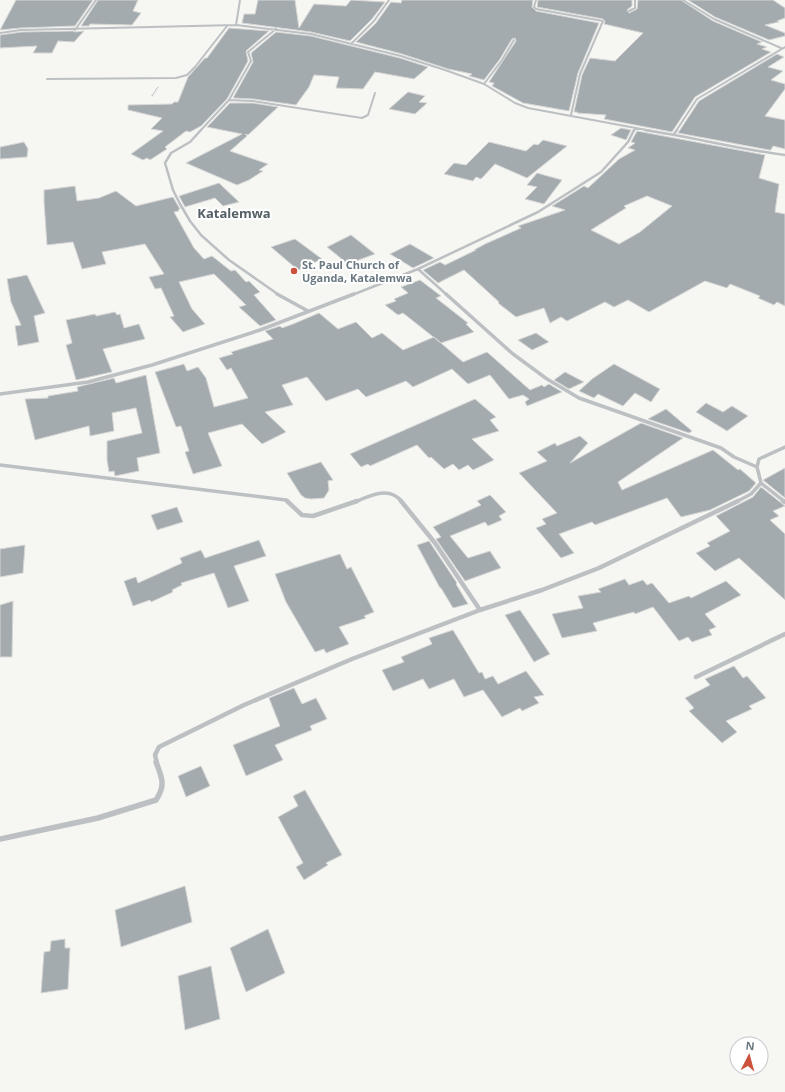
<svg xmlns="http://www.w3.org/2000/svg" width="785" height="1092" viewBox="0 0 785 1092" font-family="'Open Sans',sans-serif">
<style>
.building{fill:#a4abaf;stroke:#d7d7d6;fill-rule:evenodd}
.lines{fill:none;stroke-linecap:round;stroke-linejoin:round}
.path{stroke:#b6babb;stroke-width:1.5;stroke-dasharray:1 1;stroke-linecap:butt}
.street-far4{stroke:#bcc0c2;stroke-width:2}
.street-far3{stroke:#bcc0c2;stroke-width:2.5}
.street-far2{stroke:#bcc0c2;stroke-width:3.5}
.street-far1{stroke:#bcc0c2;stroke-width:4.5}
.street{stroke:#bcc0c2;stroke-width:5.5}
.poi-dot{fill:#cd523c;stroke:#fff;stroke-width:1.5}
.labels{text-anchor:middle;stroke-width:4;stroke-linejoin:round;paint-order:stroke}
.far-poi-label{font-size:11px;font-weight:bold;fill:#697880;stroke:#fff;text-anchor:start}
.far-quarter-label{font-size:13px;font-weight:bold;fill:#566067;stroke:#fff}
</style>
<rect width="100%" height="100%" fill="#f6f6f3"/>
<path class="building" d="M16,0H93L75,26L21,28L0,30Z
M98,0H138L133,11L141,13L132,25L90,24L89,26H81Z
M258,0H295L299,28L314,4L346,6L351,0L385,2L372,19L350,41L311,32L242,23L244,14H255Z
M402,0H533L532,7L536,11L599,23L578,73L569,111L523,103L492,86L494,83L489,82L516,41L515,38L512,39L500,59L484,80L469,76L472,74L448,69L402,54L356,42L376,23L391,2L401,3Z
M538,0H632V6L627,10L629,13L637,9L638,0H681L713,21L762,42L757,44L767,47L762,49L771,52L695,97L672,132L604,119L606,115L577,113V112H574L582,75L590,58L615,61L643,33L604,24L605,21L603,19L537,7Z
M688,0H773L785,8V18L777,21L779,22L765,25L785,33V36L769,40L715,17Z
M229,28L269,31L246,51L248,61L227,99L201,126L190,132L186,131L165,147L167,149L150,160L147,158L143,160L131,154L163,131L151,129L162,118L128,110V105L172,104L174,102H178L188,77L205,58H207Z
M73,31L75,32L84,31L74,42L58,41L52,53H33L37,46L0,48V35L21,32Z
M276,32L311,36L400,58L428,67L414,79L375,72L363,89L336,88L339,77L314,75L309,87L296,105L253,99L233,98L253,62L251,53Z
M777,54L784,57L768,67L783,71L771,80L785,84V89L765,116L785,120V149L773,146L771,150H769L678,133L699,101Z
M408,92L425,96L419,102L427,103L415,114L389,109Z
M230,103H253L278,107L248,135L245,134L247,136L230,151L268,164L259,170L263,171L249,180L237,185L186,163L242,134L207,127Z
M621,128L631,130L626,140L611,135Z
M637,131L765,155L759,178L779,184L775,212L785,214V306L777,302L774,305L758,298L760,296L730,284L727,288L705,281L649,312L628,300L614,307L605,302L567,321L561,317L550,323L544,308L516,317L498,303L499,302L464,270L438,283L423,270L440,262L445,265L476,250H474L485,244L521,228L518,226L565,210L552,206L584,186L588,188L619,159L635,150L628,148L635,143L631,142ZM647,196L672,206L640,232L619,244L591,230L626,208L624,206Z
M543,140L567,146L527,178L495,164L481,179L476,177L473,181L444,174L454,163L466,165L489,142L526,151L534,144L538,145Z
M24,142L28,149L27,157L0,159V147Z
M537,173L562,180L544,204L525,199L537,187L527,185Z
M219,183L239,202L223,206L215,198L185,207L179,196Z
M75,186L77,201L99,198L116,191L136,206L173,197L180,209L178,210L179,211L174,212L194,248L204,259L212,256L231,271L235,270L246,282L249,281L260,292L254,295L276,320L260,326L239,307L246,305L214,274L179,282L192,309L205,324L183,332L170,317L174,316L161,288L155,289L149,277L164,274L145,244L102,252L106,264L82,269L73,242L47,245L44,202V190Z
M351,235L375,254L348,264L327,247Z
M295,239L322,259L298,270L271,247Z
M410,244L434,258L413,268L390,254Z
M27,275L45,313L34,316L39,342L18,346L15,326L21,325L11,302L7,279Z
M420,280L441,296L436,298L468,323L466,324L474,332L441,343L403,313L398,315L385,305L396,301L394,299L408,293L401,287Z
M115,312L117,315L120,314L124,328L139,324L145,339L103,349L112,372L76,380L66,345L72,343L66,320L95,314L96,316Z
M319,313L338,329L356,322L372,338L382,333L403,350L434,337L463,362L487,352L530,390L542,385L544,387L549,384L562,392L527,406L525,402L529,399L523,395L509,399L490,375L468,384L452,369L413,387L406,381L366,397L358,389L326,401L307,377L282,385L293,405L265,412L286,432L262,444L242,424L208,433L222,466L193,474L185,452L189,451L181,426L176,427L155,372L184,364L187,371L198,367L206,378L214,407L248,398L231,368L227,370L219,358L233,354L231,352L273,339L265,331L280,326L282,328L293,324Z
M536,333L549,342L532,350L518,340Z
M614,364L660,389L651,402L635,393L623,406L598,394L594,398L579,391L592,379Z
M565,372L584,382L569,389L554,380Z
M146,375L160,453L137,458L139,471L115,476L114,471L109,472L107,460V441L142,433L136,408L112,413L114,431L90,436L89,426L35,440L25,399L48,398V396L78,391L77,387L114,378L116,383Z
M475,399L496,417L490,420L499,431L472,439L494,460L473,470L468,465L459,470L453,464L444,469L431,457L429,458L417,445L370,466L368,464L361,467L350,454Z
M706,403L723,412L732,406L748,416L727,431L696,412Z
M666,409L692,431L689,433L648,419Z
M641,423L683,438L618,482L622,490L713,450L738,470L740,469L756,483L749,491L710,510L681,517L667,498L595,525L592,522L559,534L574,553L561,558L536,528L546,524L542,519L557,513L519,473L547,461L537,452L555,443L557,446L580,436L588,443L570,463Z
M321,462L333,480L328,481L329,490L324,498L311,499L305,498L301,495L287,473Z
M785,468V498L763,480Z
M761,487L785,506L773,511L779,516L770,520L785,534V600L739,558L715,571L696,553L710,546L707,543L730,531L716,516L753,497Z
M490,495L506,512L499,516L502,520L488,526L485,522L450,536L468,558L490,551L501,568L465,581L436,539L441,537L433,527L481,505L477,501Z
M177,507L183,522L157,530L151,515Z
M259,540L266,556L234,566L249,601L228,608L214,573L181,583L182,585L172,590L173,592L151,602L150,600L133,606L124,581L136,577L138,583L182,563L180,558L201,550L205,558Z
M429,541L457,583L456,584L468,604L453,608L441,588H440L417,545Z
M25,545L23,573L0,577V549Z
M340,554L347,569L351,567L374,612L364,616L366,618L339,627L349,644L326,653L324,649L315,652L286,602L275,574Z
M625,579L629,585L643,580L647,585L652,583L669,603L689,596L691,598L726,581L741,595L705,614L716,627L709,630L712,635L692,642L688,637L679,641L653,607L635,614L634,612L593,623L597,631L562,638L552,614L583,608L578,596L601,592L598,589Z
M13,601L12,657H0V605Z
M520,610L550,654L534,662L505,615Z
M453,630L479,673L482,672L485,679L493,676L498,684L526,671L544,695L534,697L539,703L522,711L520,708L502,717L483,690L464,697L454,679L429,689L423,679L393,691L382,670L404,662L401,657L432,644L429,638Z
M734,666L743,678L747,676L766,698L749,706L752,709L726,721L737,732L722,743L689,711L694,708L685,698L710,685L705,679Z
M294,688L302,704L316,698L327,719L310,726L312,730L275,745L283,760L246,776L233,745L280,726L269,698Z
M201,766L210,786L186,797L178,776Z
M305,790L342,855L326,863L328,865L304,880L296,867L303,863L278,817L298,806L293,796Z
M185,886L192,922L121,947L115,910Z
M268,929L285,973L246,992L230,948Z
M65,939V948H70L68,989L41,993L44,952L50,951L51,941Z
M211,966L220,1019L185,1030L178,976Z"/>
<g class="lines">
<path class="path" d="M152,96L158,87"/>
<path class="street-far4" d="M536,0L534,7L536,9L603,21L580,74L571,115
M683,0L714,19L781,48
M629,11L635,8V0
M236,25L240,0
M75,30L96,0
M0,33L21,30L236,25L311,34L401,56L445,70L484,84L515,103L528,108L652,131
M352,43L374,21L389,0
M47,79L176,78L187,75L195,67L227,26
M484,84L502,60L514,40
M229,100L251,61L248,52L276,29
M200,131L229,100L253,101L362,118L368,115L375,93
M634,131L635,128
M676,131L697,99L785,47"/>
<path class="street-far3" d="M201,130L190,142L171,153L165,163L173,190L180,204L190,221L201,235L229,260L279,295
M645,130C692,137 738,149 785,155
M674,134L677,130
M418,269L447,295
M352,295L418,269L538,212L601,172L628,142L634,130"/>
<path class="street-far2" d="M277,294L308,311
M446,294L513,354L547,379L579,398L721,448L734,457L757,467L761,483L751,494L736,502
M0,394L88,382L152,365L260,330L354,294
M0,465L286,500L288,502
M757,467L759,459L785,447
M761,483L785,502
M355,502C371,495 390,486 402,502"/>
<path class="street-far1" d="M287,501L302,515L313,516L357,501
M401,501L435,543L480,610
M783,501L785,502
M696,677L785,634
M157,763L155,755L159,747L244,705L352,659L480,610L542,590L599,568L738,501"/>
<path class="street" d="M0,839L98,818L156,800C166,785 162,778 156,762"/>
</g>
<circle class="poi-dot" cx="294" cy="271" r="4"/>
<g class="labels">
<g class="far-poi-label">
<text x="302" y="269">St. Paul Church of<tspan x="302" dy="13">Uganda, Katalemwa</tspan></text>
</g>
<g class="far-quarter-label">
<text x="234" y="218">Katalemwa</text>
</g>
</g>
<g transform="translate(749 1056) rotate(6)"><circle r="19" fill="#ffffff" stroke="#c3c9cc"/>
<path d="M0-3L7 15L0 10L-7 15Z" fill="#cd523c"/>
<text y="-6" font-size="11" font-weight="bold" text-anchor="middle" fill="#697880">N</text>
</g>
</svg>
